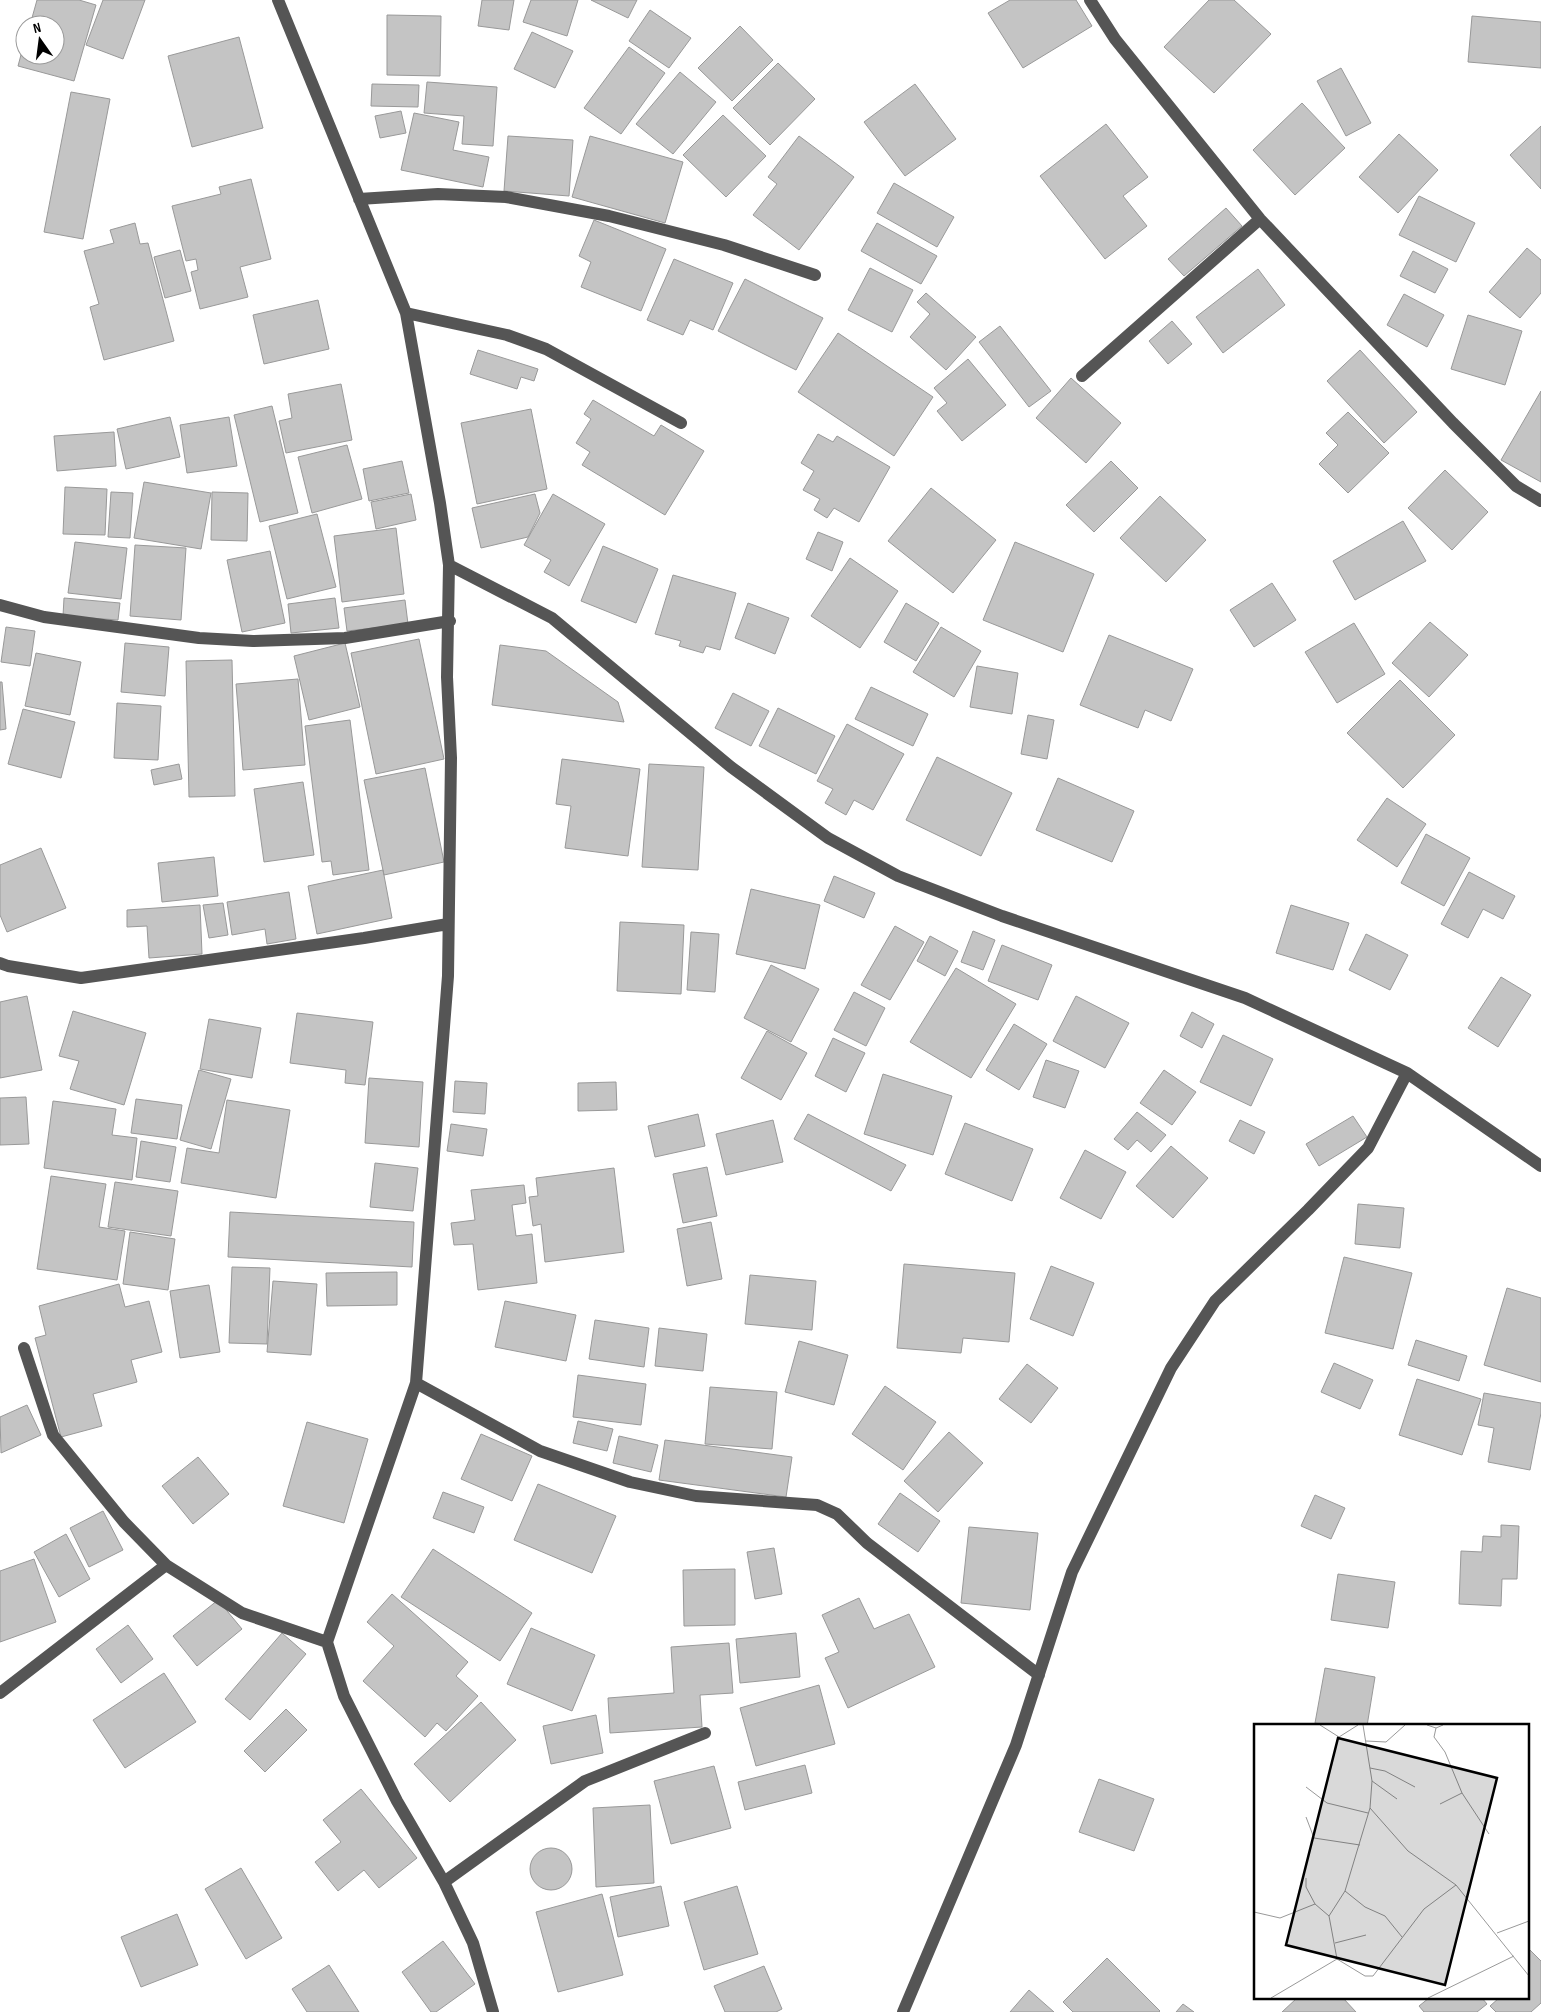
<svg xmlns="http://www.w3.org/2000/svg" width="1541" height="2012" viewBox="0 0 1541 2012" font-family="'Sofia Sans Condensed',sans-serif">
<style>
.building{fill:#c4c4c4;stroke:#999}
.lines{fill:none;stroke-linecap:round;stroke-linejoin:round}
.minor{stroke:#555;stroke-width:12}
.inset-road{fill:none;stroke:#999;stroke-width:1}
.view{fill:#000;fill-opacity:0.15;stroke:#000;stroke-width:2.5}
.inset-edge{fill:none;stroke:#000;stroke-width:2.5}
</style>
<rect width="100%" height="100%" fill="#fff"/>
<path class="building" d="M37,0H79L96,5L74,81L18,66L25,40V55H55V25H30Z
M103,0H145L123,59L86,45Z
M482,0H514L509,30L478,26Z
M531,0H578L567,36L523,22Z
M591,0H637L628,18Z
M1010,0H1076L1092,26L1023,68L988,13Z
M1209,0H1234L1271,34L1214,93L1164,47Z
M650,10L691,38L669,68L629,41Z
M387,15L441,16L440,76L387,75Z
M1472,16L1541,22V68L1468,62Z
M740,26L773,60L732,101L698,68Z
M532,32L573,51L555,88L514,69Z
M239,37L263,128L192,147L168,56Z
M629,47L665,73L621,134L584,108Z
M778,63L815,99L770,145L733,108Z
M1341,68L1371,123L1346,136L1317,81Z
M680,72L716,102L673,154L636,124Z
M427,82L497,87L493,146L462,144L464,116L424,113Z
M372,84L419,85L418,107L371,106Z
M915,84L956,139L905,176L864,122Z
M71,92L110,99L83,239L44,232Z
M1302,103L1345,148L1295,195L1253,150Z
M401,111L406,133L380,138L375,116Z
M414,113L459,122L453,150L489,157L483,187L401,170Z
M723,115L766,156L726,197L683,155Z
M1106,124L1148,177L1123,196L1147,226L1105,259L1040,176Z
M1541,126V189L1510,155Z
M1399,134L1438,170L1398,213L1359,177Z
M508,136L573,140L569,196L504,191Z
M590,136L683,162L665,223L572,197Z
M799,136L854,177L799,250L753,215L777,184L768,177Z
M251,179L271,259L240,267L248,297L200,309L191,272L198,270L196,259L186,261L172,206L221,194L219,187Z
M894,183L954,217L937,247L877,213Z
M1419,196L1475,223L1456,262L1399,235Z
M1226,208L1242,226L1184,276L1168,259Z
M594,220L666,249L641,311L581,287L591,262L579,256Z
M135,223L140,244L148,243L174,341L104,360L90,307L99,304L84,251L114,243L110,230Z
M877,223L937,256L921,284L861,251Z
M1527,248L1541,260V293L1520,318L1489,292Z
M180,250L191,291L165,298L154,257Z
M1413,251L1448,269L1435,293L1400,276Z
M674,259L733,283L713,330L690,320L683,335L647,320Z
M870,268L913,290L892,332L848,310Z
M1258,269L1285,305L1223,353L1196,317Z
M745,279L823,318L796,370L718,331Z
M926,293L976,337L946,370L910,337L930,314L917,302Z
M1404,294L1444,315L1427,347L1387,325Z
M318,300L329,349L264,364L253,315Z
M1468,315L1522,331L1505,385L1451,369Z
M1172,321L1192,344L1168,364L1149,341Z
M1000,326L1051,391L1029,407L979,342Z
M838,333L933,397L894,456L798,392Z
M478,350L538,369L534,381L521,377L517,389L470,374Z
M1360,350L1417,412L1384,443L1327,381Z
M968,359L1006,405L962,441L937,411L947,403L934,388Z
M1071,378L1121,423L1086,463L1036,418Z
M341,384L352,440L286,453L279,421L292,418L288,394Z
M1541,391V482L1501,460Z
M593,400L654,436L661,425L704,451L665,515L582,465L590,452L576,443L591,419L584,414Z
M272,406L298,513L260,522L234,415Z
M531,409L547,489L477,504L461,423Z
M1348,412L1389,453L1348,493L1319,464L1338,445L1326,433Z
M170,417L180,457L126,469L117,429Z
M229,417L237,466L187,473L180,425Z
M114,432L116,466L57,471L54,436Z
M818,434L833,442L837,436L890,467L859,522L834,508L827,518L814,510L820,499L803,490L814,471L801,463Z
M347,445L362,499L312,513L298,457Z
M402,461L409,493L369,501L363,469Z
M1111,461L1138,488L1094,532L1066,505Z
M1445,470L1488,512L1452,550L1408,508Z
M144,482L211,493L201,549L134,538Z
M65,487L107,489L105,535L63,534Z
M931,488L996,540L953,593L888,541Z
M111,492L133,493L130,538L108,537Z
M212,492L248,493L247,541L211,540Z
M411,494L416,520L376,529L371,502Z
M535,494L540,513L528,537L481,548L472,508Z
M553,494L605,524L569,586L544,572L551,560L524,545Z
M1160,496L1206,540L1166,582L1120,538Z
M317,514L336,587L287,599L269,526Z
M1403,521L1426,561L1355,600L1333,561Z
M396,528L404,594L342,602L334,536Z
M818,532L843,542L832,571L806,559Z
M75,542L127,548L121,599L68,593Z
M1015,542L1094,574L1063,652L983,620Z
M135,545L186,548L181,620L130,616Z
M603,546L658,569L636,623L581,601Z
M270,551L285,623L242,632L227,560Z
M850,558L898,591L860,648L811,616Z
M673,575L736,593L720,650L706,646L703,653L679,646L681,641L655,634Z
M1272,583L1296,620L1254,647L1230,610Z
M64,598L120,603L118,620L63,616Z
M335,598L339,628L291,633L288,604Z
M405,600L408,624L347,631L344,608Z
M748,603L789,618L775,654L735,638Z
M906,603L939,623L916,661L884,642Z
M1430,622L1468,655L1429,697L1392,663Z
M1354,623L1385,674L1337,703L1305,652Z
M6,627L35,631L30,666L1,662Z
M941,627L981,651L954,697L913,672Z
M1109,635L1193,669L1171,721L1145,710L1138,728L1080,705Z
M419,639L444,759L376,774L351,653Z
M125,643L169,647L165,696L121,692Z
M345,643L360,707L309,720L294,656Z
M500,645L546,651L618,702L624,722L492,705Z
M36,653L81,662L70,715L25,706Z
M232,660L235,796L189,797L186,661Z
M977,666L1018,673L1012,714L970,707Z
M298,679L305,765L243,770L236,684Z
M1400,680L1455,735L1403,788L1347,733Z
M0,682H2L6,729L0,730Z
M871,687L928,714L913,746L855,719Z
M733,693L769,711L751,746L715,728Z
M117,703L161,706L158,760L114,758Z
M778,708L835,736L816,774L759,746Z
M23,709L75,722L61,778L8,764Z
M1028,715L1054,720L1047,759L1021,754Z
M350,720L369,870L333,875L331,861L322,862L305,726Z
M847,724L904,754L873,810L854,800L846,815L825,803L833,789L817,781Z
M937,757L1012,793L981,856L906,820Z
M562,759L640,769L628,856L565,848L571,806L556,804Z
M179,764L182,779L154,785L151,770Z
M649,764L704,767L698,870L642,867Z
M425,768L444,862L384,875L364,780Z
M1058,778L1134,811L1112,862L1036,830Z
M303,782L314,855L264,862L254,789Z
M1387,798L1426,824L1397,867L1357,840Z
M1426,834L1470,858L1444,906L1401,883Z
M41,848L66,908L7,932L0,915V865Z
M214,857L218,896L162,902L158,863Z
M383,870L392,918L317,934L308,886Z
M1469,872L1515,896L1503,919L1483,909L1468,938L1441,924Z
M834,876L875,893L864,918L824,901Z
M751,889L820,905L805,969L736,954Z
M289,892L296,939L267,944L265,929L232,935L227,902Z
M223,903L228,935L209,938L203,905Z
M200,905L202,954L149,958L147,926L127,927V910Z
M1291,905L1349,923L1333,970L1276,953Z
M620,922L684,925L681,994L617,991Z
M895,926L924,942L890,1000L861,985Z
M973,931L995,940L983,970L961,962Z
M691,932L719,934L715,992L687,990Z
M1366,934L1408,955L1390,990L1349,970Z
M930,936L958,951L945,976L917,961Z
M1002,945L1052,965L1038,1000L988,981Z
M771,965L819,989L791,1042L744,1018Z
M956,968L1016,1004L971,1078L910,1042Z
M1501,977L1531,995L1498,1047L1468,1028Z
M854,992L885,1008L866,1046L834,1030Z
M27,996L42,1070L0,1078V1002Z
M1076,996L1129,1023L1105,1068L1053,1041Z
M73,1011L146,1033L124,1105L70,1089L79,1061L59,1056Z
M1192,1012L1214,1024L1202,1048L1180,1036Z
M297,1013L373,1022L365,1085L345,1083L346,1070L290,1063Z
M209,1019L261,1028L252,1078L200,1069Z
M1014,1024L1047,1044L1019,1090L986,1070Z
M767,1031L807,1053L781,1100L741,1078Z
M1223,1035L1273,1059L1251,1106L1200,1082Z
M833,1038L865,1053L846,1092L815,1076Z
M1046,1060L1079,1071L1065,1108L1033,1097Z
M199,1070L231,1079L211,1149L180,1140Z
M1164,1070L1196,1092L1172,1125L1140,1103Z
M883,1074L952,1096L933,1155L864,1134Z
M369,1078L423,1082L419,1147L365,1143Z
M455,1081L487,1083L485,1114L453,1112Z
M616,1082L617,1110L578,1111V1083Z
M26,1097L29,1144L0,1145V1098Z
M136,1099L182,1105L177,1139L131,1133Z
M227,1100L290,1110L276,1198L181,1183L187,1148L219,1153Z
M53,1101L116,1109L112,1135L137,1138L132,1180L44,1168Z
M1137,1112L1166,1135L1151,1152L1137,1140L1128,1150L1114,1139Z
M698,1114L705,1146L655,1157L648,1126Z
M808,1114L906,1165L891,1191L794,1139Z
M1353,1116L1367,1137L1319,1166L1306,1144Z
M773,1120L783,1162L726,1175L716,1134Z
M1240,1120L1265,1132L1254,1154L1229,1141Z
M965,1123L1033,1149L1012,1201L945,1174Z
M451,1124L487,1129L483,1156L447,1151Z
M141,1141L176,1147L170,1182L136,1177Z
M1171,1146L1208,1178L1173,1218L1136,1186Z
M1085,1150L1126,1172L1101,1219L1060,1198Z
M375,1163L418,1168L413,1211L370,1207Z
M707,1167L717,1216L683,1223L673,1174Z
M614,1168L624,1252L545,1262L541,1224L533,1226L529,1197L538,1196L536,1178Z
M51,1176L106,1184L99,1227L125,1231L117,1280L37,1269Z
M115,1182L178,1191L171,1236L108,1227Z
M524,1185L526,1203L512,1205L516,1236L532,1234L537,1283L478,1290L473,1244L454,1245L451,1223L475,1220L471,1190Z
M1358,1204L1404,1208L1400,1248L1355,1244Z
M230,1212L414,1222L412,1267L228,1257Z
M711,1222L722,1279L687,1286L677,1229Z
M130,1232L175,1239L168,1290L123,1284Z
M1344,1257L1412,1273L1393,1349L1325,1333Z
M904,1264L1015,1273L1009,1342L963,1338L961,1353L897,1348Z
M1051,1266L1094,1283L1073,1336L1030,1319Z
M232,1267L270,1268L267,1344L229,1343Z
M397,1272V1305L327,1306L326,1273Z
M750,1275L816,1281L812,1330L745,1324Z
M273,1281L317,1284L311,1355L267,1352Z
M119,1284L125,1307L149,1301L162,1352L131,1360L137,1382L93,1394L102,1426L61,1437L35,1338L46,1335L39,1306Z
M209,1285L220,1352L180,1358L170,1291Z
M1507,1288L1541,1298V1382L1484,1365Z
M505,1301L576,1315L566,1361L495,1347Z
M595,1320L649,1328L644,1367L589,1359Z
M659,1328L707,1334L703,1371L655,1366Z
M1416,1340L1467,1356L1459,1381L1408,1365Z
M799,1341L848,1355L834,1405L785,1392Z
M1334,1363L1373,1380L1360,1409L1321,1392Z
M1027,1364L1058,1388L1031,1423L999,1399Z
M578,1375L646,1384L641,1425L573,1417Z
M1417,1379L1481,1399L1462,1455L1399,1435Z
M885,1386L936,1422L903,1470L852,1434Z
M710,1387L777,1392L772,1449L705,1444Z
M1484,1393L1541,1403V1413L1530,1470L1488,1462L1494,1428L1478,1425Z
M27,1405L41,1435L1,1453L0,1417Z
M578,1421L613,1429L607,1451L573,1443Z
M307,1422L368,1439L344,1523L283,1506Z
M949,1432L983,1463L938,1512L904,1481Z
M481,1434L532,1456L512,1501L461,1479Z
M619,1436L658,1445L651,1472L613,1463Z
M665,1440L792,1457L786,1497L659,1480Z
M198,1457L229,1494L193,1524L162,1486Z
M538,1484L616,1516L592,1573L514,1540Z
M443,1492L484,1507L474,1533L433,1518Z
M900,1493L940,1521L918,1552L878,1524Z
M1315,1495L1345,1508L1331,1539L1301,1526Z
M103,1511L123,1550L89,1567L70,1528Z
M1501,1525L1519,1526L1517,1579H1502L1501,1606L1459,1604L1461,1551L1482,1552L1483,1536L1501,1537Z
M969,1527L1038,1533L1030,1610L961,1603Z
M66,1534L90,1579L59,1597L34,1552Z
M774,1548L782,1594L755,1599L747,1552Z
M433,1549L532,1613L500,1661L401,1597Z
M34,1559L56,1622L0,1642V1571Z
M735,1569V1625L684,1626L683,1570Z
M1338,1574L1395,1582L1388,1628L1331,1620Z
M392,1594L468,1662L456,1676L478,1696L446,1731L437,1723L425,1737L363,1681L394,1646L367,1622Z
M859,1598L874,1629L909,1614L935,1667L848,1708L825,1658L839,1652L822,1615Z
M218,1600L242,1629L197,1666L173,1636Z
M128,1625L153,1659L121,1683L96,1649Z
M531,1628L595,1655L572,1711L507,1684Z
M282,1633L306,1654L250,1720L225,1699Z
M796,1633L800,1677L740,1683L736,1639Z
M729,1643L733,1693L700,1695L702,1727L610,1733L608,1698L674,1693L671,1647Z
M1325,1668L1375,1677L1367,1726H1331L1315,1723Z
M164,1673L196,1722L125,1768L93,1720Z
M819,1685L835,1744L756,1766L740,1708Z
M481,1702L516,1740L450,1802L414,1764Z
M286,1709L307,1730L265,1772L244,1751Z
M596,1715L603,1753L551,1764L543,1726Z
M805,1765L812,1793L745,1810L738,1782Z
M714,1766L731,1828L671,1844L654,1781Z
M1099,1779L1154,1799L1134,1851L1079,1832Z
M361,1789L417,1858L379,1888L364,1870L338,1891L315,1862L341,1842L323,1820Z
M650,1805L654,1883L596,1887L593,1808Z
M530 1869a21 21 0 1 1 42 0a21 21 0 1 1-42 0Z
M241,1868L282,1938L246,1959L205,1889Z
M661,1886L669,1926L618,1937L610,1897Z
M737,1886L758,1954L704,1970L684,1902Z
M602,1894L623,1975L558,1992L536,1912Z
M177,1914L198,1965L141,1987L121,1937Z
M443,1941L475,1984L436,2012H431L402,1972Z
M1527,1947L1541,1961V2003L1531,2012H1496L1490,2006L1499,1998H1527Z
M1107,1958L1160,2011L1159,2012H1073L1063,2002Z
M329,1965L359,2012H307L292,1989Z
M764,1966L782,2009L776,2012H725L714,1986Z
M1029,1990L1054,2012H1010Z
M1297,1998H1343L1356,2012H1282Z
M1429,1998H1482L1487,2004L1477,2012H1424L1419,2006Z
M1183,2004L1194,2012H1176Z"/>
<g class="lines">
<path class="minor" d="M278,0L406,313L440,503L449,565L552,618L731,767L828,838L898,876L1002,916L1245,998L1407,1073L1541,1166
M1090,0L1115,39L1260,219L1453,423L1516,486L1541,501
M359,199L438,194L506,197L609,216L724,245L815,275
M406,313L507,335L546,349L681,423
M1082,376L1260,219
M449,565L447,677L451,758L448,976L416,1383L327,1642L344,1696L397,1801L444,1882L473,1943L493,2012
M0,605L44,617L199,638L253,641L345,638L450,621
M0,963L8,966L81,978L364,938L448,924
M24,1348L53,1435L124,1522L166,1565L242,1613L327,1642
M416,1383L540,1451L630,1482L696,1496L817,1505L837,1514L867,1543L1039,1675
M0,1693L166,1565
M444,1882L585,1781L705,1733
M903,2012L1016,1745L1072,1572L1171,1368L1215,1301L1308,1210L1368,1148L1407,1073"/>
</g>
<g transform="translate(1254 1724)">
<rect width="275" height="275" fill="#fff"/>
<path class="inset-road" d="M66,1L85,13L104,1M109,1L118,57L116,84L154,127L202,161L275,252M173,1L182,4L189,1M182,4L180,13L191,28L208,69L235,110M112,17L132,18L151,1M116,44L131,47L161,63M118,57L143,75M52,63L73,79L114,89M186,80L208,69M52,93L60,114L106,121M52,154V163L61,180L75,192M91,167L111,183L131,192L148,213M0,188L26,194L61,180M243,209L275,197M81,219L112,211M83,235L75,192L91,167L116,84M17,274L83,235L111,252H119L170,185L202,161M174,274L260,232"/>
<path class="view" d="M84,14L243,54L191,261L32,221Z"/>
<rect width="275" height="275" class="inset-edge"/>
</g>
<g transform="translate(40 40) rotate(346)"><circle r="24" fill="#ffffff" stroke="#999999"/>
<path d="M0-4L9 19L0 12L-9 19Z" fill="#000000"/>
<text y="-8" font-size="14" font-weight="bold" text-anchor="middle" fill="#000000">N</text>
</g>
</svg>
